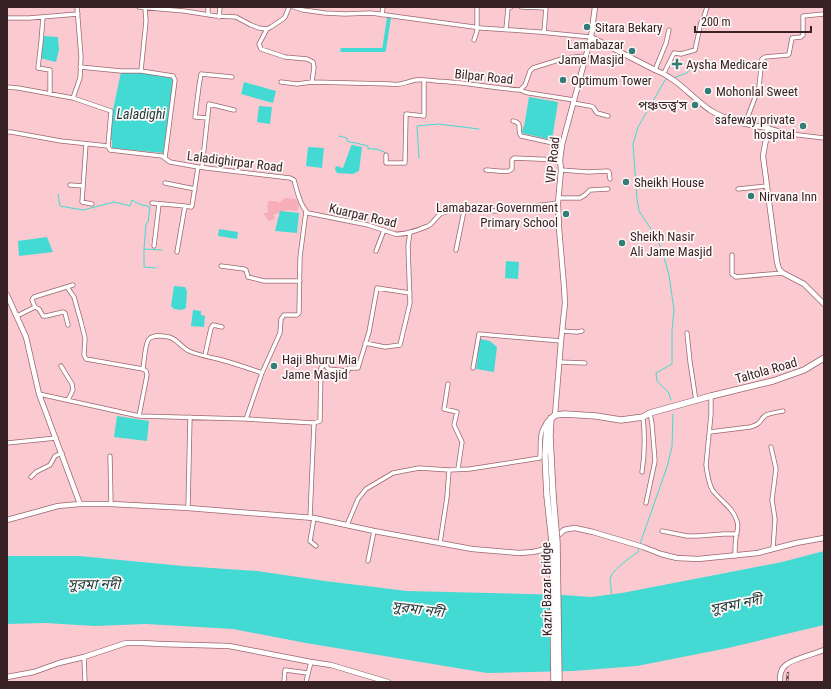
<svg xmlns="http://www.w3.org/2000/svg" width="831" height="689" viewBox="0 0 831 689" font-family="'Roboto Condensed','Noto Sans Bengali',sans-serif">
<style>
.green{fill:#f8aeb8}
.water{fill:#42dad2}
.lines{fill:none;stroke-linecap:round;stroke-linejoin:round}
.stream{stroke:#42dad2;stroke-width:1}
.canal{stroke:#42dad2;stroke-width:4}
.minor-casing{stroke:#9b666e;stroke-width:5}
.tertiary-casing{stroke:#9b666e;stroke-width:6}
.primary-casing{stroke:#9b666e;stroke-width:7}
.minor{stroke:#fff;stroke-width:3.5}
.tertiary{stroke:#fff;stroke-width:4.5}
.primary{stroke:#fff;stroke-width:5.5}
.rail-casing{stroke:#664a4e;stroke-width:2.5}
.rail{stroke:#fef8f8;stroke-width:1;stroke-dasharray:3;stroke-linecap:butt}
.primary-bridge-casing{stroke:#9b666e;stroke-width:7;stroke-linecap:butt}
.primary-bridge{stroke:#fff;stroke-width:5.5}
.poi-dot{fill:#337c77;stroke:#fef8f8;stroke-width:1.5}
.labels{text-anchor:middle;stroke-width:3.5;stroke-linejoin:round;paint-order:stroke}
.poi-label{font-size:13px;fill:#382225;stroke:#fef8f8;text-anchor:start}
.street-label{font-size:13px;fill:#382225;stroke:#fef8f8}
.water-label{font-size:14px;font-style:italic;fill:#193836;stroke:#fef8f8}
</style>
<rect width="100%" height="100%" fill="#fbcad0"/>
<path class="green" d="M285,198L296,199L300,204L297,211L288,210L273,215L275,218L272,220L269,221L263,213H267L268,212L267,205L269,201H276L279,203Z"/>
<path class="water" d="M44,36L58,37L59,50L56,62L40,58Z
M121,72L142,73L172,77L174,81L163,153L112,148V140H110L113,110Z
M244,82L276,91L273,103L241,94Z
M529,97L558,102L552,140L522,133L523,127H524Z
M259,106L272,107L270,124L257,122Z
M352,145L362,147L359,171L353,174L337,173L335,169L336,166L343,168L351,146Z
M308,147L324,148L322,168L306,166Z
M280,211L299,213L297,233L275,231Z
M219,229L238,232L237,239L218,236Z
M47,237L53,252L19,256L18,241Z
M506,261L519,262L518,279L505,278Z
M174,286L185,287L187,291L186,308L182,310L174,309L171,306Z
M193,310L201,311V315L205,316L204,327L191,326Z
M480,339L490,341L497,347L494,372L476,369Z
M117,416L149,421L147,441L114,437Z
M824,551V625L728,648L637,666L573,671L487,673L306,643L233,629L146,624L95,626L45,623L7,624V556H79L183,566L257,571L325,581L407,591L564,595L591,597L622,593L782,562Z"/>
<g class="lines">
<path class="stream" d="M673,78L687,73L692,66
M668,79L665,80L638,127L633,144L637,199L639,211L657,238L663,254L669,275L674,310L672,330V364L656,373L657,381L669,393L671,400
M339,136L347,138V141L350,142L356,143L368,146V149C373,148 383,150 387,154
M419,158L417,126L438,124L479,129
M58,194L60,206L83,210L114,202L130,206L132,200L139,204L150,207L148,222L146,224L144,249
M156,268L144,267V249L162,250
M640,544L667,467L672,447L673,414
M613,595L611,593C612,588 610,584 610,580C611,570 630,558 638,552L639,547"/>
<path class="canal" d="M342,50H384L389,18"/>
<g class="minor-casing">
<path id="minor" d="M139,7L184,11L216,16L236,17L251,25L259,28L267,29L271,27L283,19L285,17L289,7
M294,7L303,10L325,13L345,14L371,13L481,28L539,32L591,37
M521,7L546,8
M208,15V7
M382,15L383,7
M43,17L41,42L38,68L50,70V94
M219,17L220,7
M7,18H29L78,14
M267,29L259,44L261,49L285,57L307,59L313,62L314,67L312,82
M506,29L508,8L511,7
M544,32L546,7
M474,40L477,31V7
M80,67L121,71H141L173,76L175,80L165,158
M655,70L666,43L669,30
M141,71L146,21L145,8
M664,73L674,53L681,54L695,50L701,22L703,20L707,7
M281,82L297,84L312,82L391,84C398,86 404,83 412,81C417,79 430,80 436,81C464,82 492,88 520,90L525,85L530,71L533,68L565,58L586,56
M7,87L18,88L73,98L111,111L108,146
M520,90L525,92L529,93L574,100
M73,98L80,78L81,57L77,7
M573,103L590,106L593,107L597,113L608,116
M208,118L195,117L199,86L201,74L232,77
M513,121C524,123 516,130 521,136L562,145
M745,124L759,87L762,59L765,57L788,55L789,54L792,38L801,37L803,35V16L824,14
M768,128L790,134L824,138
M7,132H11L61,141L108,146L110,150L162,156L170,162L198,167L290,178L294,180C297,190 299,203 306,211
M86,144L82,202L92,204
M386,155V163H405L406,114L424,116V80
M202,167L209,104L234,110
M486,170C494,170 501,172 509,171L512,169V160L514,158L560,160
M561,170L588,172L608,171L609,172L610,179
M165,183L195,189
M70,185L83,186
M738,189L767,186
M559,198H580L585,195L590,190L608,189
M152,203L185,206
M306,211L308,213L368,225L395,234C406,235 418,230 428,226L431,224L440,214L452,210L458,209L464,211L485,210L495,211L558,203
M154,246L159,204
M456,250L464,211
M376,251L384,230
M177,252L185,206L191,207L192,206L198,167
M732,255V274L736,277L783,273
M221,266L244,269L246,270L248,277L264,281H300
M67,287L74,297L81,322L85,338L84,355L86,359L143,369L146,371L147,375L139,416
M35,307L32,300L33,298L34,297L73,285
M17,316L35,307L39,309L43,316H46L63,312L65,313L68,325
M562,331L577,332L582,331
M687,333L690,362L696,401
M365,343L385,347L400,345L410,303L408,246L410,232
M205,355L211,328L213,325L222,327
M559,362L585,363
M61,366L72,384L73,390L68,400
M473,368L479,334L561,341
M143,369C144,363 145,343 149,339C154,334 163,336 169,337C177,339 181,347 189,351C198,355 209,357 218,359C233,363 248,368 262,373
M448,384L444,409L457,412L454,425L462,442L458,469
M39,394L139,416L246,419L314,423L320,421L321,368L325,364L328,369L348,371L349,368H358L369,332L377,288L410,293
M711,396V414L706,465C707,472 709,487 714,492C722,502 733,508 737,521C739,527 737,531 736,537C735,543 735,549 735,556
M246,419L262,373L280,333L281,319L284,315H297L299,313L300,257L306,211
M710,432L750,427C762,424 759,420 766,415C771,413 778,412 783,411
M7,443L56,438
M771,447L776,469L772,500L775,519L773,549
M110,456L111,504
M642,472C645,453 645,436 643,417
M31,477L36,472L50,465L55,456L62,453
M646,503L655,461L652,424L650,413
M188,508L190,417
M310,518L314,423
M314,518L310,541L316,546
M347,525L358,499L366,489L393,473L419,468L449,470L470,469L540,458C541,447 538,431 547,423
M662,531L687,536H697L724,534H737
M440,543L447,497L449,470
M368,561L374,531
M84,657L85,682
M284,682L285,670L308,673
M306,682L311,662"/>
</g>
<g class="tertiary-casing">
<path id="tertiary" d="M591,37L655,70C677,78 691,97 710,110C727,121 749,125 768,128L763,156L777,262L779,269L783,273L804,284L824,304
M7,295L26,337L39,394L80,504H111L188,508L314,518L374,531L472,549L519,553L533,552L542,550L564,530L568,529L575,528L593,532L643,547L661,554L677,558L698,559L758,553L796,543L824,538
M555,415L561,341L565,303L564,286L559,228L558,203L561,170L560,160L562,145L591,37L595,7
M7,520L58,506L80,504
M7,677L34,672L59,663L84,657L126,643H143L160,644L229,646L311,662L331,665L388,682
M780,682C780,676 780,669 786,665C790,660 817,653 824,650"/>
</g>
<g class="primary-casing">
<path id="primary" d="M551,418L550,436L553,495
M547,496L545,456L547,423L555,415L565,414L596,416L621,420L643,417L650,413L711,396L773,381L804,370L824,358"/>
</g>
<use href="#minor" class="minor"/>
<use href="#tertiary" class="tertiary"/>
<use href="#primary" class="primary"/>
<g class="rail-casing">
<path id="rail" d="M787,682L788,673"/>
</g>
<use href="#rail" class="rail"/>
<g class="primary-bridge-casing">
<path id="primary-bridge" d="M553,495L557,542L559,682
M547,496L552,542L554,682"/>
</g>
<use href="#primary-bridge" class="primary-bridge"/>
</g>
<g class="poi-dot">
<circle cx="587" cy="27" r="4"/>
<circle cx="632" cy="51" r="4"/>
<path d="M675 58h4v4h4v4h-4v4h-4v-4h-4v-4h4z"/>
<circle cx="563" cy="80" r="4"/>
<circle cx="708" cy="91" r="4"/>
<circle cx="695" cy="105" r="4"/>
<circle cx="803" cy="126" r="4"/>
<circle cx="626" cy="182" r="4"/>
<circle cx="751" cy="196" r="4"/>
<circle cx="566" cy="214" r="4"/>
<circle cx="622" cy="243" r="4"/>
<circle cx="274" cy="366" r="4"/>
</g>
<g class="labels">
<g class="poi-label">
<text x="595" y="32">Sitara Bekary</text>
<text x="624" y="49" text-anchor="end">Lamabazar<tspan x="624" dy="15">Jame Masjid</tspan></text>
<text x="686" y="69">Aysha Medicare</text>
<text x="571" y="85">Optimum Tower</text>
<text x="716" y="96">Mohonlal Sweet</text>
<text x="687" y="110" text-anchor="end">পঞ্চতত্ত্ব'স</text>
<text x="795" y="124" text-anchor="end">safeway private<tspan x="795" dy="15">hospital</tspan></text>
<text x="634" y="187">Sheikh House</text>
<text x="759" y="201">Nirvana Inn</text>
<text x="558" y="212" text-anchor="end">Lamabazar Government<tspan x="558" dy="15">Primary School</tspan></text>
<text x="630" y="241">Sheikh Nasir<tspan x="630" dy="15">Ali Jame Masjid</tspan></text>
<text x="282" y="364">Haji Bhuru Mia<tspan x="282" dy="15">Jame Masjid</tspan></text>
</g>
<g class="street-label">
<text transform="translate(484 76) rotate(6)" y="5">Bilpar Road</text>
<text transform="translate(552 160) rotate(-84)" y="5">VIP Road</text>
<text transform="translate(235 161) rotate(7)" y="5">Laladighirpar Road</text>
<text transform="translate(363 215) rotate(13)" y="5">Kuarpar Road</text>
<text transform="translate(766 370) rotate(-16)" y="5">Taltola Road</text>
<text transform="translate(546 589) rotate(-91)" y="5">Kazir Bazar Bridge</text>
</g>
<g class="water-label">
<text x="141" y="119">Laladighi</text>
<text x="94" y="589">সুরমা নদী</text>
<text transform="translate(736 604) rotate(-11)" y="5">সুরমা নদী</text>
<text transform="translate(418 609) rotate(7)" y="5">সুরমা নদী</text>
</g>
</g>
<rect width="831" height="689" fill="none" stroke="#382225" stroke-width="16"/>
<path d="M695 26v6h116v-6" fill="none" stroke="#382225" stroke-width="2"/>
<text x="701" y="26" font-size="12" fill="#382225" stroke="#fef8f8" stroke-width="3" paint-order="stroke">200 m</text>
</svg>
